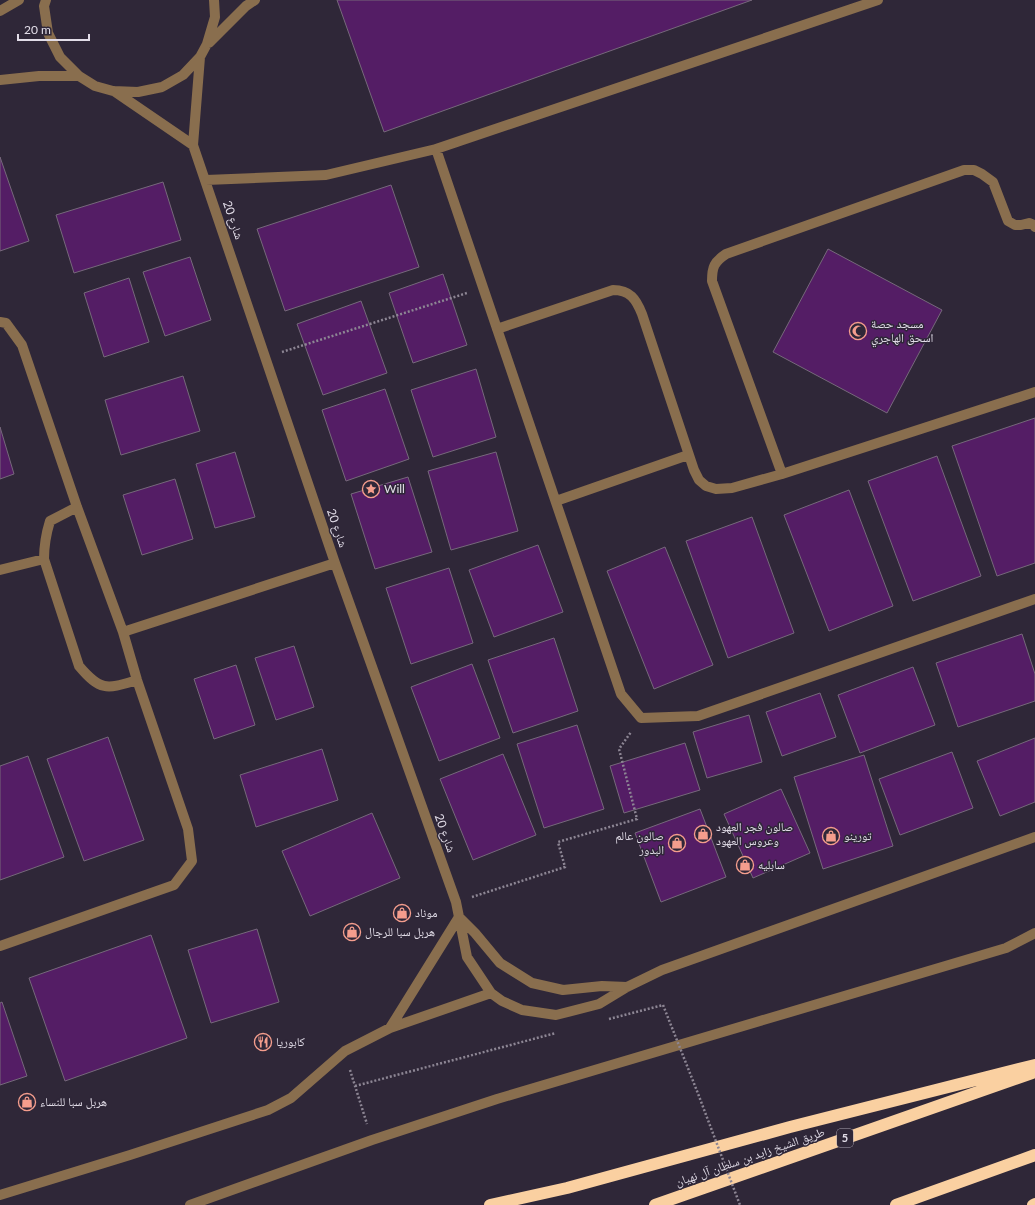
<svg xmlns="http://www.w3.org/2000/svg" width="1035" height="1205" viewBox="0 0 1035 1205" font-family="Lato,'Noto Naskh Arabic',sans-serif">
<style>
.building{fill:#541d65;stroke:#76697b}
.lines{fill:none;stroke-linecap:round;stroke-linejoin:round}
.path{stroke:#8d8694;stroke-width:2.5;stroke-dasharray:2 2;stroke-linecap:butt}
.minor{stroke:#896e4e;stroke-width:10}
.highway{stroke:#fad0a1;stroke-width:12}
.path-bridge{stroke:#8d8694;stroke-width:2.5;stroke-dasharray:2 2;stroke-linecap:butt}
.labels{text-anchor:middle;stroke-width:3;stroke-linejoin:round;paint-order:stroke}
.shield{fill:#2f2738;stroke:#aca6b3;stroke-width:1}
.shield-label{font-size:11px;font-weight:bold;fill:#e2dde8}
.street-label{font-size:12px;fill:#e2dde8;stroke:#2f2738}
.poi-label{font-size:12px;fill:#e2dde8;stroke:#2f2738;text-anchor:start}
</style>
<rect width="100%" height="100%" fill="#2f2738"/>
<path class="building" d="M337,0H752L384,132Z
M0,157L29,241L0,251Z
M163,182L181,240L74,273L56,215Z
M391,185L419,267L285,311L257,229Z
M828,249L942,310L887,413L773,352Z
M190,257L211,320L165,336L143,272Z
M443,274L467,345L413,363L389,293Z
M129,278L149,342L104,357L84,293Z
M361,301L387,373L323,395L297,324Z
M476,369L496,437L433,457L411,390Z
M183,376L200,431L121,455L105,400Z
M385,389L409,459L346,481L322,410Z
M1035,418V563L997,576L952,446Z
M0,427L14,474L0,479Z
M235,452L255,517L215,528L196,464Z
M496,452L518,531L451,550L428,471Z
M937,456L981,576L913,601L868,481Z
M408,477L432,552L375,569L351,494Z
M175,479L193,539L142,555L123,495Z
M849,490L893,606L829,631L784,515Z
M752,517L794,633L728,658L686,541Z
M538,545L563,612L494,637L469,570Z
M665,547L713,665L654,689L607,571Z
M449,568L473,643L411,664L386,588Z
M1022,634L1035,674V701L958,727L936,663Z
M554,638L578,711L513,733L488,660Z
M294,646L314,707L276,720L255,658Z
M472,664L500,738L439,761L411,687Z
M236,665L255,725L214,739L194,679Z
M913,667L935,725L860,753L838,695Z
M820,693L836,737L782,756L766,712Z
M749,715L762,762L707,778L693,732Z
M577,725L604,809L544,828L517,744Z
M108,737L144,840L84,861L47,759Z
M1035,738V802L1000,816L977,761Z
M685,743L700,790L624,813L610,766Z
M322,749L338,800L256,827L240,775Z
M952,752L973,808L900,835L879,779Z
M503,754L536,835L473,860L440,779Z
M864,755L893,846L823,869L794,777Z
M28,756L64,857L0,880V766Z
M781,789L810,853L753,878L724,814Z
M700,809L726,877L661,902L635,833Z
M372,813L400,878L310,916L282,851Z
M257,929L279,1002L211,1023L188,950Z
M151,935L187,1038L65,1081L29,978Z
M2,1002L27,1076L0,1085V1003Z"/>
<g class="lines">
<path class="path" d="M282,352L467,293
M472,897L565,867L558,842L637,819L619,749L631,732
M609,1019L663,1005
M350,1070L367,1124
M355,1086L556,1033"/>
<path class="minor" d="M46,0L44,6L48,33L60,57L79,76L95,86L113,91L138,92L162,87L183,75L200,57L207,44L215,17L214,0
M0,11L19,0
M209,43L246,6L255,0
M200,57L193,145L335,563L456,902L467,957L491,993L502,1001L522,1010L556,1015L599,1004L627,987L662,970L1035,837
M0,80L39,76H79
M114,91L193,145
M436,149L621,694L641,718L698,716L1035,599
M206,180L326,175L436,149L878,0
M0,322L6,323L22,345L77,507L123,632L137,680L188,829L192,861L174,885L0,946
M497,329L613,290C630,290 636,299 642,314L694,470L699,480L706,486L716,489L732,488L782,474L1035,392
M782,474L712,281C712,267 714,262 726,254L964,170H974L982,174L993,182L1008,221L1015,225H1021L1029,223L1034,225L1035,227
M556,501L688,455
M77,507L50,521C46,534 44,545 44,559L79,666C101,692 107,689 137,680
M0,570L44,559
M123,632L335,563
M459,917L475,933L500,963L532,983L563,990L602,986L627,987
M390,1028L459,917
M0,1195L130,1155L268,1110L291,1098L345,1051L390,1028L491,993
M190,1205L372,1140L497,1099L1006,948L1035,933"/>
<path class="highway" d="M490,1205L567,1188L790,1127L1035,1065
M655,1205L1032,1073
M896,1205L1035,1155
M1033,1205L1035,1204"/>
<path class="path-bridge" d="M663,1005L697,1091L740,1205"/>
</g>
<defs>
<g id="mosque-ring" transform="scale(0.9)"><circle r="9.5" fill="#2f2738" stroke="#f49d8d" stroke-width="1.5"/><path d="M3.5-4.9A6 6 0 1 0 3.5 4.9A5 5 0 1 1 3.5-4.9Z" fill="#f49d8d"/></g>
<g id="sight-ring" transform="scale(0.9)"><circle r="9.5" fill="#2f2738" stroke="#f49d8d" stroke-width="1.5"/><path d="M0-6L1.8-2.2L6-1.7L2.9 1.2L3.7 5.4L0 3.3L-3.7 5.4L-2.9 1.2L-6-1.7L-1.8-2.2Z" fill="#f49d8d"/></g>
<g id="shop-ring" transform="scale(0.9)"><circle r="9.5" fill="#2f2738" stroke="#f49d8d" stroke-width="1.5"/><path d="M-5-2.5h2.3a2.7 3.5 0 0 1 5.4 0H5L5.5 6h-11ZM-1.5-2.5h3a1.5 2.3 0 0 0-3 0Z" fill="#f49d8d"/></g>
<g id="restaurant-ring" transform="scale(0.9)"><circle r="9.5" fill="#2f2738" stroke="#f49d8d" stroke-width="1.5"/><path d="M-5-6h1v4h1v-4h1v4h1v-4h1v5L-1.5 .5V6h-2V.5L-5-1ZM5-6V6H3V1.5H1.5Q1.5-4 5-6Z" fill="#f49d8d"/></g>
</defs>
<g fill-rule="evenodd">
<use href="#mosque-ring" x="858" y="331"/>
<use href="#sight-ring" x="371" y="489"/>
<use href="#shop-ring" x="703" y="834"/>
<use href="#shop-ring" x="831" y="836"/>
<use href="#shop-ring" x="677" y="843"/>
<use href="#shop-ring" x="745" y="865"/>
<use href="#shop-ring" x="402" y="913"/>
<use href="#shop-ring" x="352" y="932"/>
<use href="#restaurant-ring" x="263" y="1042"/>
<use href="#shop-ring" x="27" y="1102"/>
</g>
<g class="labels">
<rect class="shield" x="837" y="1129" width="16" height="18" rx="3"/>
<g class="shield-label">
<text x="845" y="1142">5</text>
</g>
<g class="street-label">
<text transform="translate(233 220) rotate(71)" y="4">شارع 20</text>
<text transform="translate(337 528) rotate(71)" y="4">شارع 20</text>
<text transform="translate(445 833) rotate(70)" y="4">شارع 20</text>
<text transform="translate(750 1157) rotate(-19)" y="4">طريق الشيخ زايد بن سلطان آل نهيان</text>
</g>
<g class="poi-label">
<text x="871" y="328">مسجد حصة<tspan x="871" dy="14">اسحق الهاجري</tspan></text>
<text x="384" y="493">Will</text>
<text x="716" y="831">صالون فجر العهود<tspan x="716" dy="14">وعروس العهود</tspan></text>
<text x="664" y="840" text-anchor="end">صالون عالم<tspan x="664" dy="14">البدور</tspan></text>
<text x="844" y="840">تورينو</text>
<text x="758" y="869">سابليه</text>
<text x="415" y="917">موناد</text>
<text x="365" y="936">هربل سبا للرجال</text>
<text x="276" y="1046">كابوريا</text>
<text x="40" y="1106">هربل سبا للنساء</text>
</g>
</g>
<path d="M18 34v6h71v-6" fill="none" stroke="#e2dde8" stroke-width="2"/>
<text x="24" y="34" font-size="12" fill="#e2dde8" stroke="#2f2738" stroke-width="3" paint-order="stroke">20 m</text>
</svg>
